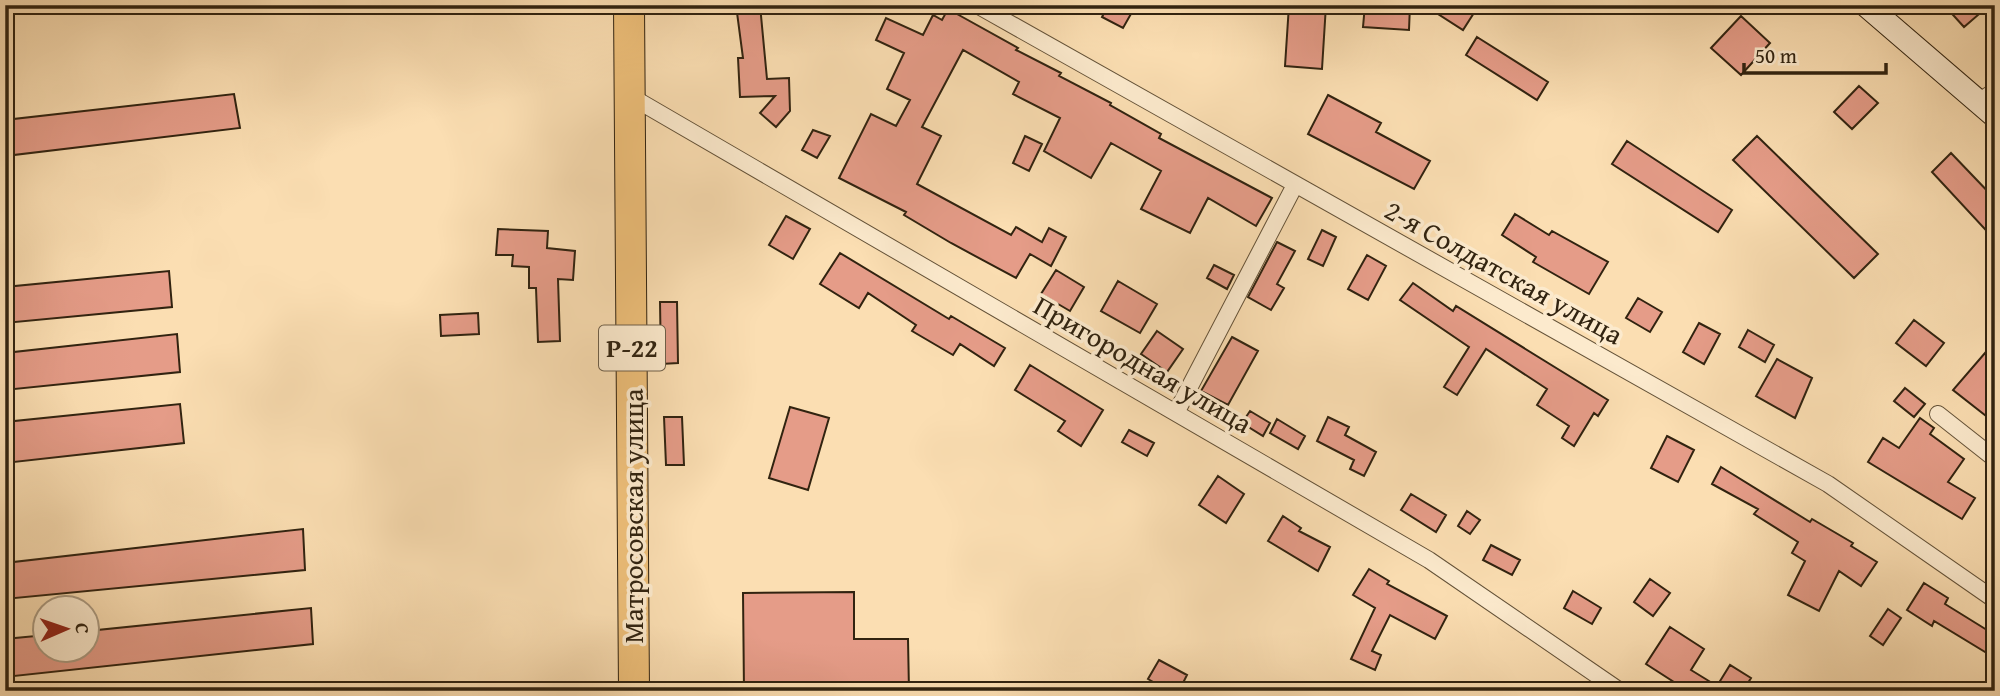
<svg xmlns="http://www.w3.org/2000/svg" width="2000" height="696" viewBox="0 0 2000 696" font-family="'Gentium Book Plus',serif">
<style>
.building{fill:#e59c88;stroke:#312310;stroke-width:2}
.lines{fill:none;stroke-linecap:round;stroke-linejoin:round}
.street-casing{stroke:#645238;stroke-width:18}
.secondary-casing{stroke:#312310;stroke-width:25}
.highway-casing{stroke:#312310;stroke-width:32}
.street{stroke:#fceacd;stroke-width:16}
.secondary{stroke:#fceacd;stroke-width:23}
.highway{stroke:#eebf79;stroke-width:30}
.labels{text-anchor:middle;stroke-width:7;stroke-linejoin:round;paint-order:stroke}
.shield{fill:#fceacd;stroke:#6e5f49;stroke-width:2}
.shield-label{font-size:26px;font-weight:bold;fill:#312310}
.street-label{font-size:28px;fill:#312310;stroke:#fceacd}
</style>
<rect width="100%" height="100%" fill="#fbdeb2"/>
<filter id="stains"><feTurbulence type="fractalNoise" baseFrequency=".00286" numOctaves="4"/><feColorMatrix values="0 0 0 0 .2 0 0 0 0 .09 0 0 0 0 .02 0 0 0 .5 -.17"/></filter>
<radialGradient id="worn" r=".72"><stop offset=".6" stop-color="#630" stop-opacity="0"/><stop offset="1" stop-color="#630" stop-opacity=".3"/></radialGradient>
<path class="building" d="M736,5H760L767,79L789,78L790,111L776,127L760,113L775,96L740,97L738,58H743Z
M1108,5H1136L1123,28L1102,17Z
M1289,5H1326L1322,69L1285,66Z
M1365,5H1410L1409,30L1363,27Z
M1424,5H1479L1463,30Z
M1944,5H1969L1978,15L1964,27Z
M948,9L1018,48L1016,50L1061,73L1059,76L1111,103L1110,105L1161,134L1159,138L1272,198L1256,226L1208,198L1190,233L1141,209L1161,171L1111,143L1091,178L1044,151L1060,118L1013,94L1019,82L963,50L922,127L941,136L917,184L1011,235L1016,227L1042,242L1049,228L1066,237L1051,266L1030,254L1016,278L951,243L904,215L906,212L839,178L871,114L896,126L910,100L887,89L904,53L876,40L886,18L923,35L933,15L942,20Z
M1741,16L1770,43L1741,75L1711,48Z
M1477,37L1548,82L1537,100L1466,55Z
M1859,86L1878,103L1852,129L1834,112Z
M234,94L240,128L5,156V120Z
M1328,95L1381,123L1376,132L1430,161L1414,189L1308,134Z
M813,130L830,136L817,158L802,150Z
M1025,136L1042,144L1029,171L1013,163Z
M1757,136L1878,254L1854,278L1733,160Z
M1627,141L1732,210L1718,232L1612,164Z
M1951,153L1995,199V240L1932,172Z
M1515,214L1549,235L1552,231L1608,262L1589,294L1533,262L1536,257L1502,235Z
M786,216L810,229L793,259L769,245Z
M498,229L548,231L547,248L575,251L573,280L558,279L560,341L538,342L536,288H529V267L512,266L513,255H496Z
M1322,230L1336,237L1323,266L1308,259Z
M1277,242L1295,251L1277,284L1284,288L1271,310L1248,297Z
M840,253L949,319L951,316L1005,348L994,366L960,344L953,355L912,331L916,325L868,293L859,308L820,284Z
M1367,255L1386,266L1368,300L1348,289Z
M1214,265L1234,275L1227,289L1207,278Z
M1056,270L1084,287L1070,311L1041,294Z
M169,271L172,307L5,323V287Z
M1118,281L1157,304L1140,333L1101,311Z
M1413,283L1453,311L1456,306L1608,400L1598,416L1594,413L1574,446L1562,438L1569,426L1537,405L1547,389L1486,349L1457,395L1444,387L1469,347L1400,300Z
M1638,298L1662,312L1650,332L1626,318Z
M660,302H677L678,363L661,364Z
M478,313L479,334L441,336L440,315Z
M1914,320L1944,343L1926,366L1896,343Z
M1699,323L1720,334L1704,364L1683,352Z
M1748,330L1774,345L1765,362L1739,347Z
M1157,331L1183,349L1167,372L1141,354Z
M177,334L180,372L5,390V353Z
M1232,337L1258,351L1228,405L1201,391Z
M1985,353L1995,362V423L1953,390Z
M1777,359L1812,378L1795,418L1756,396Z
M1030,365L1103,410L1081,446L1058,431L1065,421L1015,390Z
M1905,388L1925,404L1914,417L1894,401Z
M180,404L184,443L5,463V422Z
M790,407L829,418L808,490L769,478Z
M1250,411L1270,423L1263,436L1242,423Z
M664,417H682L684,465H666Z
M1328,417L1349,427L1345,435L1376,452L1364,476L1350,469L1354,460L1317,441Z
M1920,418L1934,428L1930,434L1964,459L1948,482L1975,498L1962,519L1868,462L1883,438L1899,448Z
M1277,419L1305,436L1298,449L1270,433Z
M1129,430L1154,443L1147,456L1122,442Z
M1667,436L1694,450L1678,482L1651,468Z
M1721,467L1810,522L1812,519L1853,543L1851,546L1877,562L1861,586L1839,571L1819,611L1788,595L1805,561L1792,553L1798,542L1754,514L1758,509L1712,484Z
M1218,476L1244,494L1226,523L1199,505Z
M1411,494L1446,515L1436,532L1401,510Z
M1467,511L1480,520L1470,534L1458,526Z
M1283,516L1301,528L1299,531L1330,547L1318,571L1268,541Z
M303,529L305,570L5,599V563Z
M1491,545L1520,560L1512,575L1483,560Z
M1369,569L1389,581L1387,584L1447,616L1435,639L1390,615L1372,651L1381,655L1375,670L1351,659L1375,608L1353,595Z
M1650,579L1670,593L1653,616L1634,602Z
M1924,583L1948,598L1945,604L1995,635V658L1934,621L1932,626L1907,610Z
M1573,591L1601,608L1592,624L1564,608Z
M854,592V639H908L909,691H744L743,593Z
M311,608L313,644L5,677V639L46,635V650H88V631Z
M1888,609L1901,618L1883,645L1870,636Z
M1670,627L1704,649L1691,670L1717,686L1730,665L1751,678L1743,691H1688L1646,664Z
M1159,660L1187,675L1179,691H1169L1148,679Z"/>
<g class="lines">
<g class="street-casing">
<path id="street" d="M977,5L1828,484L1995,600
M630,96L1429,560L1620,691
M1978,102L1995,91
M1176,413L1295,185
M1938,414L1995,459"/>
</g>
<g class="secondary-casing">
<path id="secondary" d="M1866,5L1995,116"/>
</g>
<g class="highway-casing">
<path id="highway" d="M629,5L634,691"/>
</g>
<use href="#street" class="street"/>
<use href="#secondary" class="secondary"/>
<use href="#highway" class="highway"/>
</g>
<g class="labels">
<rect class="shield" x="599" y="325.5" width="66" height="45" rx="5"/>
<g class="shield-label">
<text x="632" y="357">Р-22</text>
</g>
<g class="street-label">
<text transform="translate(1504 272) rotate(29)" y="10">2-я Солдатская улица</text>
<text transform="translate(1143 364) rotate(30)" y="10">Пригородная улица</text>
<text transform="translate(633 516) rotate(-90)" y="10">Матросовская улица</text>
</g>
</g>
<rect width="2000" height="696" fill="none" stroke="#fbdeb2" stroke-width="28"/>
<rect x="7" y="7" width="1986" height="682" fill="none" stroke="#312310" stroke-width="3.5"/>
<rect x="14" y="14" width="1972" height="668" fill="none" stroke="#312310" stroke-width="2"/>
<g transform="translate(66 629) rotate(88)"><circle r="33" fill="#fceacd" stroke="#ab9a81" stroke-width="2"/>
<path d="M0-5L12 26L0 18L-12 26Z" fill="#8f2418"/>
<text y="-10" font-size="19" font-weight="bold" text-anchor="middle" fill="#312310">С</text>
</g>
<path d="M1744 63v10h142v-10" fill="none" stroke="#312310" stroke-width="3.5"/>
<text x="1755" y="63" font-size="21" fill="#312310" stroke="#fceacd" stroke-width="5" paint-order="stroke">50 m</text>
<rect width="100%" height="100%" filter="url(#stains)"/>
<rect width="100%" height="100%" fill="url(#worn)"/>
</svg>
